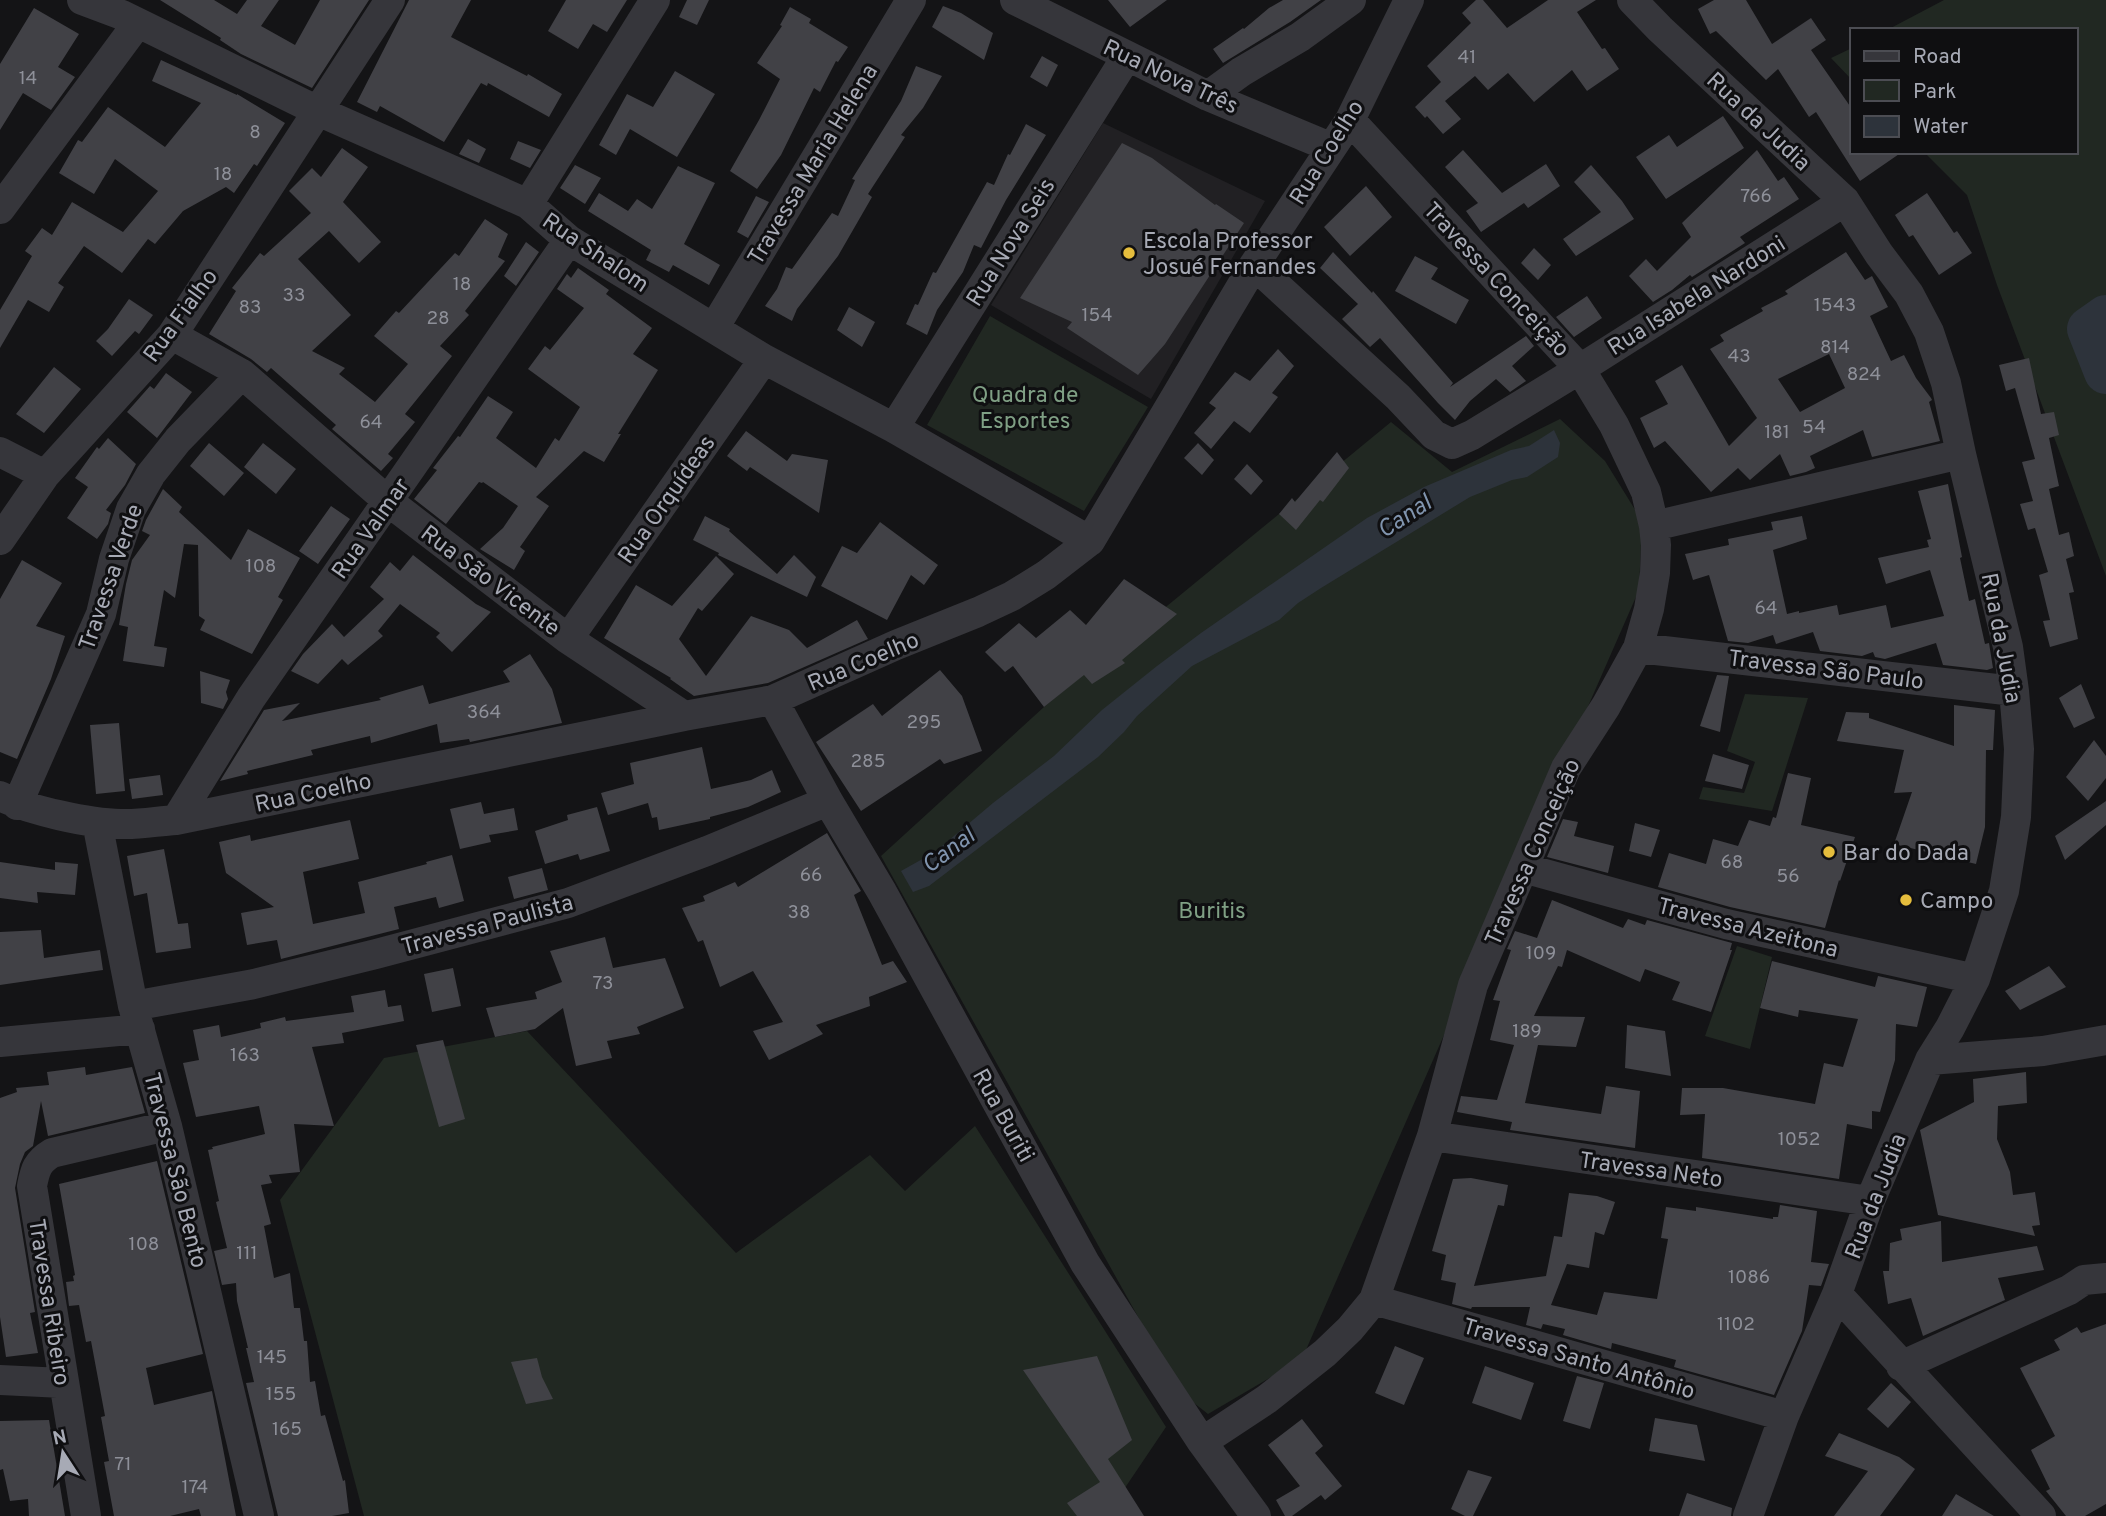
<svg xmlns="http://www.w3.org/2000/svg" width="2106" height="1516" viewBox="0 0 2106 1516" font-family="Overpass,sans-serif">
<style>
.built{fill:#212023}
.green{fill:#212822}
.water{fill:#2d333b}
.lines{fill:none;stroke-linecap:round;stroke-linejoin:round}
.river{stroke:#2d333b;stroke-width:44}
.building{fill:#414146;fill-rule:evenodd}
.minor{stroke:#36363b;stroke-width:30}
.poi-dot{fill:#e5bd3d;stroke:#0f0f11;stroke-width:2.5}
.labels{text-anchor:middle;stroke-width:6;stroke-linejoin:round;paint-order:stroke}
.number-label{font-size:19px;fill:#8e9099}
.street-label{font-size:23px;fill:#a7aab5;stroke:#0f0f11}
.poi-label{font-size:23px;fill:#a7aab5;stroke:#0f0f11;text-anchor:start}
.park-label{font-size:23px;fill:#7f9f84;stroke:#0f0f11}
.water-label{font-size:24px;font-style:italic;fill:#8094ae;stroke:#0f0f11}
</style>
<rect width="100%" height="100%" fill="#141416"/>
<path class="built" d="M1103,123L1265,201L1151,399L991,305Z"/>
<path class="green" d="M1944,0H2106V576L1997,285L1967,195L1924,152H2076V30H1887Z
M1852,48V80L1831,58Z
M990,316L1148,407L1084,511L927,425Z
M1560,419L1605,461L1642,521L1639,590L1302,1359L1208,1414L1180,1392L881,856L1044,707L1391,422L1452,472Z
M1745,694L1808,698L1772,811L1699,799L1703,787L1744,793L1755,762L1727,751Z
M1737,946L1772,957L1750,1049L1705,1036Z
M527,1031L736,1253L870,1155L905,1191L975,1126L1166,1427L1106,1516H364L280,1200L384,1058Z"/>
<path class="water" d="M1554,430L1560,443L1558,457L1527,477L1512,480L1470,497L1321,588L1298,603L1279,620L1192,666L1137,716L1124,732L1098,757L929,886L913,892L901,871L935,852L993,803L1054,756L1102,710L1157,666L1201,633L1367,518L1424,487L1511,450L1529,446Z"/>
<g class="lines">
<path class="river" d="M2106,317L2089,329L2106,372"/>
</g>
<path class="building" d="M160,0H214L237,14L247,0H279L261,26L295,45L320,0H369L312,88L241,54L220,40L221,38Z
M409,0H471L451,37L527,76L528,74L562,94L549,117L488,83L487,86L481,83L444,142L380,106L377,112L357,102Z
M566,0H627L607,32L593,24L578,49L548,31Z
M687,0H709L697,25L679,17Z
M1108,0H1167L1130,27Z
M1283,0H1321L1290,22L1223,63L1213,49L1243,28L1244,29L1269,8Z
M1476,0H1483L1507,28L1548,0H1596L1577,12L1602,49L1605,48L1619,69L1587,91L1572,70L1534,102L1508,73L1488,90L1475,76L1445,101L1461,119L1443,134L1427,116L1425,118L1415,107L1441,82L1427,66L1471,23L1462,13Z
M1714,0H1746L1772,44L1811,18L1826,40L1811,50L1852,109V152H1902L1860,181L1816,112L1809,117L1778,69L1766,80L1716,31L1710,34L1698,9Z
M943,6L961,13L993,33L984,60L932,27Z
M790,7L811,19L809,23L848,47L838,62L836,61L820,92L814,88L781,155L757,189L730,171L759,120L780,79L757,63L782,26L780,25Z
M34,8L79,34L58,67L75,77L51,110L23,93L0,130V64Z
M1042,56L1058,65L1047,87L1030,77Z
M161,60L237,95V94L285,123L257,166L254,164L234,193L226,187L183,211L155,244L148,239L122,273L84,246L58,283L64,287L49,312L28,300L0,348V310L32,256L25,251L42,228L52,235L72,202L123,232L158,191L115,159L94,194L59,173L78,140L82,142L108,107L165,147L201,103L152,81Z
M916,66L942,76L923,108L901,135L905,137L868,194L872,197L838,256L797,309L792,321L765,306L777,289L786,267L792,269L832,213L838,216L855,180L852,179L901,101Z
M675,71L715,94L677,157L630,129L616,155L599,145L627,94L653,107Z
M1723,116L1744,148L1666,199L1636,157L1669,135L1677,147Z
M1026,124L1046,135L1006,200L981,248L974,245L963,272L937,310L927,335L906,324L915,304L918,305L933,272L936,273L987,182L994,185L1008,154L1010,155Z
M468,139L486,149L479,163L459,154Z
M518,141L541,150L530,168L510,159Z
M1122,143L1152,158L1215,205L1216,204L1244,223L1165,344L1138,375L1067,328L1072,322L1020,298Z
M342,148L368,167L343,202L381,242L359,263L329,231L298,259L351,315L312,351L345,368L339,374L375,402L408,364L374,336L396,311L399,313L455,253L459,256L485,219L508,234L498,257L505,261L465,311L469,315L440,346L452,356L405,414L415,422L388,454L393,458L381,471L332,429L336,425L271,368L267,372L251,359L209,334L236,291L232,288L260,253L264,256L311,213L289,191L312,168L321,177Z
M1463,150L1502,193L1546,164L1560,186L1528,208L1524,203L1481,232L1466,211L1478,203L1445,167Z
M1757,150L1778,181L1784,177L1799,199L1740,237L1745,243L1692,277L1690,275L1672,290L1653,302L1629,276L1646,259L1657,271L1691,237L1682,223Z
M575,165L601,178L585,204L560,188Z
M1591,165L1622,201L1634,219L1576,256L1563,239L1601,212L1574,182Z
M678,166L715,183L684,244L720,265L709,285L673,265L669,272L646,260L651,250L588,211L599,193L628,211L637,199L652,209Z
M1366,186L1392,217L1350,256L1324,227Z
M1927,193L1954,233L1957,231L1972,253L1939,275L1913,235L1909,237L1895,215Z
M756,196L769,202L748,238L737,232Z
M526,242L539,252L516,286L504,276Z
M1534,248L1551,265L1538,280L1521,263Z
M1333,252L1372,293L1373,291L1453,383L1450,387L1526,336L1534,346L1512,366L1526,381L1510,392L1496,379L1470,401L1455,420L1438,403L1380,338L1370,347L1342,319L1358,304L1320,268Z
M1846,252L1865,280L1872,276L1888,307L1870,316L1891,361L1904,355L1916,378L1931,398L1932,400L1929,402L1940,441L1872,457L1863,430L1810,456L1815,468L1806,472L1790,476L1780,454L1750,480L1738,468L1711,492L1665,441L1654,448L1640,418L1668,404L1655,381L1682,365L1729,446L1757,418L1710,349L1724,341L1720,335L1763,311L1761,308L1788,294L1785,291ZM1829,354L1845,388L1800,412L1778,379Z
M1415,256L1438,268L1431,279L1469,300L1456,324L1395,291Z
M578,268L609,290L606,294L652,328L633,354L658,370L618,434H621L604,462L584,451L536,497L549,506L520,547L525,551L514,570L480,549L503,528L518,506L483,482L482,483L479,482L446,524L414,499L437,470L433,468L458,436L460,437L488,396L513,412L496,438L536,468L555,438L559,441L580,407L528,369L545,346L550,350L584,308L557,289L567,274L571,278Z
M1587,296L1602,318L1574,337L1556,317Z
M129,299L153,315L139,334L135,331L112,356L96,341L108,329Z
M849,307L875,322L862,347L837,330Z
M1278,349L1294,366L1272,393L1278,397L1250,433L1234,421L1211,449L1194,433L1216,408L1209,403L1235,372L1250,381Z
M2029,358L2041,414L2054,412L2059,435L2049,438L2059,486L2049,489L2059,535L2069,532L2074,556L2066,559L2074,592L2069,593L2078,639L2050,647L2043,621L2050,620L2039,575L2048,572L2035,528L2028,530L2020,504L2033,501L2022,462L2035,459L2015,388L2006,391L1999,365Z
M54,367L81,389L44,433L16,414Z
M166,373L192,392L157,438L127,412L150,386L154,389Z
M746,431L787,461L792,454L828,460L819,513L750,467L747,471L727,456Z
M108,438L136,464L125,485L106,510L111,513L108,524L97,539L67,518L88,487L75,478L97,447L99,449Z
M209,443L244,473L224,496L190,466Z
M263,443L296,469L276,494L244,467Z
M1198,443L1214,460L1202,475L1184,458Z
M1337,452L1349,468L1323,502L1320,500L1296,530L1279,514L1292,498L1295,502Z
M1247,464L1263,481L1251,495L1234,479Z
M1948,484L1962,557L1960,558L1969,601L1975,599L1985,644L1989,643L1993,668L1987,670L1943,665L1936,643L1885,659L1875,657L1873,652L1862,656L1820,651L1813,632L1776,644L1773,635L1748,643L1728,641L1709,575L1693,580L1685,554L1729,545L1728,539L1773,530L1771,522L1802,516L1807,539L1773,550L1787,614L1799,611V613L1837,605L1839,615L1886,605L1891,628L1944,616L1930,570L1886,584L1878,558L1929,547L1927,540L1931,539L1918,491Z
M163,489L182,507L179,512L231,560L248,529L300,558L278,597L283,600L252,654L200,630L205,620L199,616L198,545L184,544L175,598L164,590L154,646L167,648L164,667L123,661L128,627L119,625L126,584L132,560L150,535L142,531L146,520Z
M331,506L350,519L318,564L299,551Z
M705,516L730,529L729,531L777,574L794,555L816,577L807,597L718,555L719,553L693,540Z
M880,522L938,565L924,585L911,575L887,620L821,586L842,546L857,553Z
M413,555L476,604L491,612L452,652L436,637L440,633L400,604L378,631L383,636L348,665L342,659L318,684L291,671L303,654L332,624L344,637L384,599L370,587L390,562L400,571Z
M716,556L734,574L702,611L698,608L679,639L706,676L751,616L789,630L807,648L857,620L868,639L768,683L694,696L670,679L671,678L604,638L636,585L672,606Z
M22,560L62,583L36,626L65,636L51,679L17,759L0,752V599Z
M1124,579L1177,614L1122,660L1125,663L1092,684L1084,675L1044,707L1013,666L1005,672L985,652L1019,623L1036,638L1070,610L1086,625Z
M530,654L552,689L562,723L470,742L469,739L440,743L437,724L371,743L370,736L311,750L313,755L247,771L248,774L220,781L264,710L300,703L282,721L381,700L379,698L423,685L429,704L510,682L503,671Z
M940,670L962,696L982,751L944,764L940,759L861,811L816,742L873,704L882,716Z
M200,671L230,680L226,692L228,699L223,709L201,703Z
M1717,675L1729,676L1720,732L1700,726Z
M2081,684L2095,718L2074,728L2059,698Z
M1954,705L1995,710L1993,750H1986L1985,827L1976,864L1894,844L1912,792L1894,793L1904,750L1837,741L1846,712L1869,713V718L1954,746Z
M119,723L125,791L96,794L90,725Z
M2094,740L2106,756V778L2088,801L2066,777Z
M702,747L711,789L751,780L772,770L781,792L748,807L710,817V819L659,830L657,817L652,818L648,803L608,815L601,793L634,784L630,763Z
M1713,754L1749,765L1742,789L1705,781Z
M1788,773L1811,778L1801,825L1855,837L1840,881L1839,880L1825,928L1730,907L1658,887L1669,853L1706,864L1713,839L1738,846L1749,820L1770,826L1773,817L1776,818Z
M160,775L163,795L132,799L129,779Z
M2106,801V825L2065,860L2055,836Z
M481,802L484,814L514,808L518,830L489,835L491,842L460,849L450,809Z
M597,807L610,851L580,860L578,854L545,864L535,831L568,820L567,815Z
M1563,819L1578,822L1574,836L1614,846L1608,873L1547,857Z
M350,820L359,859L303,872L313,924L365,913L358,882L427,864L426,862L452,855L464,901L439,908L436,897L394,907L399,929L281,959L277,940L247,945L241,913L274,907L226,873L219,842L250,835L251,841Z
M1635,823L1660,830L1651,857L1629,851Z
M827,833L861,891L854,895L882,965L893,961L907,982L869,997L870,1006L816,1025L823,1034L769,1060L753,1031L783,1022L753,971L720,987L703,940L698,942L682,908L705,901L703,896L735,882L738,887Z
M164,849L178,924L188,923L191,948L156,953L147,893L134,896L127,856Z
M0,862L55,870V862L78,864L75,895L37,892L38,903L0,898Z
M542,868L548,890L514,899L508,877Z
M1552,900L1623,928L1628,919L1645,925L1647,920L1732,943L1730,950H1732L1711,1012L1672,1000L1680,982L1645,969L1640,982L1567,950L1562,967L1558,966L1534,1016L1585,1017L1576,1047L1538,1045L1525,1103L1601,1114L1606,1086L1640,1091L1635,1148L1510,1130L1512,1122L1457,1112L1461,1096L1497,1100L1514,1045L1490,1040L1500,1001L1493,1000L1511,950L1507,949L1515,931L1537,938Z
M41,930L44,958L100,950L103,970L0,985V932Z
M605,937L613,968L665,958L684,1008L637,1027L640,1034L607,1041L612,1058L576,1066L563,1008L535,1029L495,1037L486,1008L537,999L535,992L562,982L550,951Z
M1772,961L1875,987L1878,976L1927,987L1917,1027L1896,1024L1895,1060L1880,1112L1872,1111V1129L1847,1124L1839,1179L1702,1158L1705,1114L1680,1115L1682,1088H1723L1815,1104L1824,1063L1843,1067L1858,1019L1799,1010L1798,1017L1760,1008Z
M2049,966L2066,987L2020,1010L2005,991Z
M453,968L461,1006L432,1012L424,974Z
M385,990L388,1007L401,1005L404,1021L342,1033L344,1043L312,1047L334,1126L294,1124L300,1172L269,1175L272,1183L261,1185L271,1224L264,1226L274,1278L290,1273L294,1308H300L304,1341H307L310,1382L315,1381L321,1416L325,1415L343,1481L345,1480L349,1513L332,1516H278L246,1383L254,1382L246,1348H248L237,1301L236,1283L222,1285L214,1251L227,1248L216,1202L219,1201L208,1150L213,1149L212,1147L265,1134L259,1106L196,1117L183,1063L199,1060L193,1030L219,1025L221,1037L261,1028L260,1023L285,1017L286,1021L354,1012L351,996Z
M1627,1025L1665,1031L1671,1076L1625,1068Z
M443,1040L465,1119L439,1127L416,1045Z
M85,1067L86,1075L132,1067L145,1113L48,1136L41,1101L33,1146L25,1152L20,1164L15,1188L35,1312L30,1313L38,1353L6,1357L0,1317V1098L17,1092L16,1088L49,1085L47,1072Z
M2026,1072L2027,1103L1998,1106L1997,1139L2010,1172L2013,1195L2035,1192L2040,1225L2032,1226L2035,1236L1938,1215L1920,1130L1974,1102L1973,1079Z
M157,1161L203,1354L146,1368L154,1405L212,1391L236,1516H201L199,1509L170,1516H114L104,1462L109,1461L101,1417L105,1416L91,1341L86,1342L79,1305L69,1306L66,1282L74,1281L73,1276L75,1275L59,1184Z
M1471,1178L1508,1185L1504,1206L1498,1205L1474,1286L1546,1276L1554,1236L1562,1237L1569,1193L1597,1196L1615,1202L1604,1235L1595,1232L1589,1268L1567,1264L1551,1305L1597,1315L1604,1292L1657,1299L1668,1239L1661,1238L1666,1207L1696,1211V1207L1773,1219V1217H1778L1780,1205L1817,1211L1811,1262L1829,1264L1821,1286L1809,1285L1802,1331L1774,1395L1674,1367L1676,1360L1612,1343L1611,1349L1563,1335L1565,1329L1543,1324L1541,1329L1526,1325L1530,1307H1472L1471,1309L1452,1304L1456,1283L1441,1280L1446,1255L1432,1251L1453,1179Z
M1941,1221L1942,1262L2037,1246L2044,1270L1998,1278L2005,1300L1923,1336L1911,1298L1888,1304L1883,1271H1889L1890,1243L1902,1240L1900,1229Z
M2106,1324V1504L2085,1516H2066L2046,1491L2050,1489L2031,1450L2055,1436L2020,1368L2060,1350L2054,1340L2077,1327L2081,1333Z
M1395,1346L1424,1358L1404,1405L1375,1393Z
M1097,1356L1132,1440L1108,1459L1144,1516H1077L1067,1503L1100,1482L1023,1370Z
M537,1358L542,1377L553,1399L526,1404L511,1362Z
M1485,1366L1534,1383L1521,1420L1472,1403Z
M1577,1376L1604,1383L1590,1429L1563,1421Z
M1891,1383L1911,1402L1888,1428L1867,1409Z
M1655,1418L1697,1425L1705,1461L1649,1451Z
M1302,1419L1323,1446L1315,1453L1342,1486L1325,1500L1321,1495L1292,1516H1285L1276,1500L1300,1486L1268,1445Z
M49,1420L65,1516H29L28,1499L10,1501L3,1469L0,1470V1421Z
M1839,1433L1899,1457L1915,1469L1880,1516H1834L1868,1471L1825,1456Z
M1468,1470L1492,1477L1473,1516H1465L1451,1509Z
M1687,1493L1732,1508L1731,1516H1679Z
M1956,1494L1994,1516H1942Z"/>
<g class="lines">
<path class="minor" d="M82,0L122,15L318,111L528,204L569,240L764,359L894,428L1090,541
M1015,0L1208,96L1330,147
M1632,0L1660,29L1845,201L1879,254L1909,294L1929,332L1946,383L1961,454L2008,647L2014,691L2019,749L2016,817L2004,891L1975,979L1950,1028L1930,1060L1870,1201L1837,1294L1784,1416L1748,1516
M1208,96L1241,72L1300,37L1351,0
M528,204L655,0
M0,209L137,24
M1254,265L1398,397L1434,435L1452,444L1472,435L1580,369L1845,201
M714,328L911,0
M172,335L242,374L389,502L568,639L684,716
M894,428L1127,56
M0,452L45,475
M1654,526L1961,454
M0,540L45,475L172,335L390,0
M568,639L764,359
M1638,648L2014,691
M773,700L828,801L882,892L1085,1263L1202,1442L1256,1516
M0,796C27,810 91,824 121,824C139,825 158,821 176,820L684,716L773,700L896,645L978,612L1012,596L1046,575L1090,541L1254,265L1350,120L1409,0
M17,805L101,614L114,559L131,509L151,474L178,440L242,374
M176,820L251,698L569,240
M97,822L133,1006L167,1126L259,1516
M1523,868L1726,924L1975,979
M133,1006L254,984L376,954L568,903L707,851L828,801
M0,1042L140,1029
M1930,1060L2043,1051L2106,1040
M1432,1136L1870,1201
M1837,1294L2041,1516
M1374,1300L1784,1416
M1901,1366L2069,1290L2084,1280L2106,1278
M0,1380L63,1383
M1202,1442L1267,1399L1325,1353L1350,1329L1374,1300L1432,1136L1473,985L1566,768L1606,706L1638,648L1649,609L1655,573L1656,545L1654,526L1646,492L1614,425L1580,369L1350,120
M86,1516L32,1186C35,1170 37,1162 52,1153L167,1126"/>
</g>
<g class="poi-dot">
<circle cx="1129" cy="253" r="7"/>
<circle cx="1829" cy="852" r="7"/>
<circle cx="1906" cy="900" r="7"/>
</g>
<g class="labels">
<g class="number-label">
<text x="1467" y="63">41</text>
<text x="28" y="84">14</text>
<text x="255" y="138">8</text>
<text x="223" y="180">18</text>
<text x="1756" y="202">766</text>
<text x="462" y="290">18</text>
<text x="294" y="301">33</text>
<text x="1835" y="311">1543</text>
<text x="250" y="313">83</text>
<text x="1097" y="321">154</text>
<text x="438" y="324">28</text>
<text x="1835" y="353">814</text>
<text x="1739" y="362">43</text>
<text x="1864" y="380">824</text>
<text x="371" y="428">64</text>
<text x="1814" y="433">54</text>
<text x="1777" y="438">181</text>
<text x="261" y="572">108</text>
<text x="1766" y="614">64</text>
<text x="484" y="718">364</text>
<text x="924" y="728">295</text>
<text x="868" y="767">285</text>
<text x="1732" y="868">68</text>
<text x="811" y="881">66</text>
<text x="1788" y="882">56</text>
<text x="799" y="918">38</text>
<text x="1541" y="959">109</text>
<text x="603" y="989">73</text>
<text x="1527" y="1037">189</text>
<text x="245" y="1061">163</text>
<text x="1799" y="1145">1052</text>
<text x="144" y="1250">108</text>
<text x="247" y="1259">111</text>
<text x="1749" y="1283">1086</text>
<text x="1736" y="1330">1102</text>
<text x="272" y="1363">145</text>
<text x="281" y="1400">155</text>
<text x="287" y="1435">165</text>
<text x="123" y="1470">71</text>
<text x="195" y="1493">174</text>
</g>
<g class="street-label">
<text transform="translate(1171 76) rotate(25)" y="8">Rua Nova Três</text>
<text transform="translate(1759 121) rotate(43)" y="8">Rua da Judia</text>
<text transform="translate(1326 152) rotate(-58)" y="8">Rua Coelho</text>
<text transform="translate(812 164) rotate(-59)" y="8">Travessa Maria Helena</text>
<text transform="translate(1010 242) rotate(-58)" y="8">Rua Nova Seis</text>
<text transform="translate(596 252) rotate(34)" y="8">Rua Shalom</text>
<text transform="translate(1497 279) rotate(47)" y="8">Travessa Conceição</text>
<text transform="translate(1696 295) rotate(-32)" y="8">Rua Isabela Nardoni</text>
<text transform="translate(180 315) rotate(-54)" y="8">Rua Fialho</text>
<text transform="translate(666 499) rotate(-55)" y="8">Rua Orquídeas</text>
<text transform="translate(370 528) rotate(-55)" y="8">Rua Valmar</text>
<text transform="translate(110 577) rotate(-71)" y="8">Travessa Verde</text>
<text transform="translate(491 580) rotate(37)" y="8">Rua São Vicente</text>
<text transform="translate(2002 638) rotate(79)" y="8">Rua da Judia</text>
<text transform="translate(863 661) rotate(-23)" y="8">Rua Coelho</text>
<text transform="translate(1826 669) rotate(7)" y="8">Travessa São Paulo</text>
<text transform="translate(313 792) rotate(-12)" y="8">Rua Coelho</text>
<text transform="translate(1532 852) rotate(-66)" y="8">Travessa Conceição</text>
<text transform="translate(487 924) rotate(-15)" y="8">Travessa Paulista</text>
<text transform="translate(1748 927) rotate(14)" y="8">Travessa Azeitona</text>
<text transform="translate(1004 1115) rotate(61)" y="8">Rua Buriti</text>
<text transform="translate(1651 1169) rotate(8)" y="8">Travessa Neto</text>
<text transform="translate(176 1170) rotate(76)" y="8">Travessa São Bento</text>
<text transform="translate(1875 1196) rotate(-69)" y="8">Rua da Judia</text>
<text transform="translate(50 1302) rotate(81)" y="8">Travessa Ribeiro</text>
<text transform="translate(1579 1358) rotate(16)" y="8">Travessa Santo Antônio</text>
</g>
<g class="poi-label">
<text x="1143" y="248">Escola Professor<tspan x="1143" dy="26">Josué Fernandes</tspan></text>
<text x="1843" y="860">Bar do Dada</text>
<text x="1920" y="908">Campo</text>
</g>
<g class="park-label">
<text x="1025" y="402">Quadra de<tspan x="1025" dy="26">Esportes</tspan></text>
<text x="1212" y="918">Buritis</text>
</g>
<g class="water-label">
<text transform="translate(1404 516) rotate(-33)" y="8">Canal</text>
<text transform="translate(948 850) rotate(-37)" y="8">Canal</text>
</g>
</g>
<rect x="1850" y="28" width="228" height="126" fill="#0f0f11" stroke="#4c4d53" stroke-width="2"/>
<rect x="1864" y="51" width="35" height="10" fill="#36363b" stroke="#4c4d53" stroke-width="2"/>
<text x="1913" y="63" font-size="21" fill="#a7aab5">Road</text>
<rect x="1864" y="80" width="35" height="21" fill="#212822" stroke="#4c4d53" stroke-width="2"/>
<text x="1913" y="98" font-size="21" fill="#a7aab5">Park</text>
<rect x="1864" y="116" width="35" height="21" fill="#2d333b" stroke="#4c4d53" stroke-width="2"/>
<text x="1913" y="133" font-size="21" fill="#a7aab5">Water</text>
<g transform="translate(63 1453) rotate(348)" stroke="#0f0f11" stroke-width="5" paint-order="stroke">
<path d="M0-5L12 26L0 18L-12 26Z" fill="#a7aab5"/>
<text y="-10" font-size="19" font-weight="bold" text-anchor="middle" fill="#a7aab5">N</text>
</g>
</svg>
